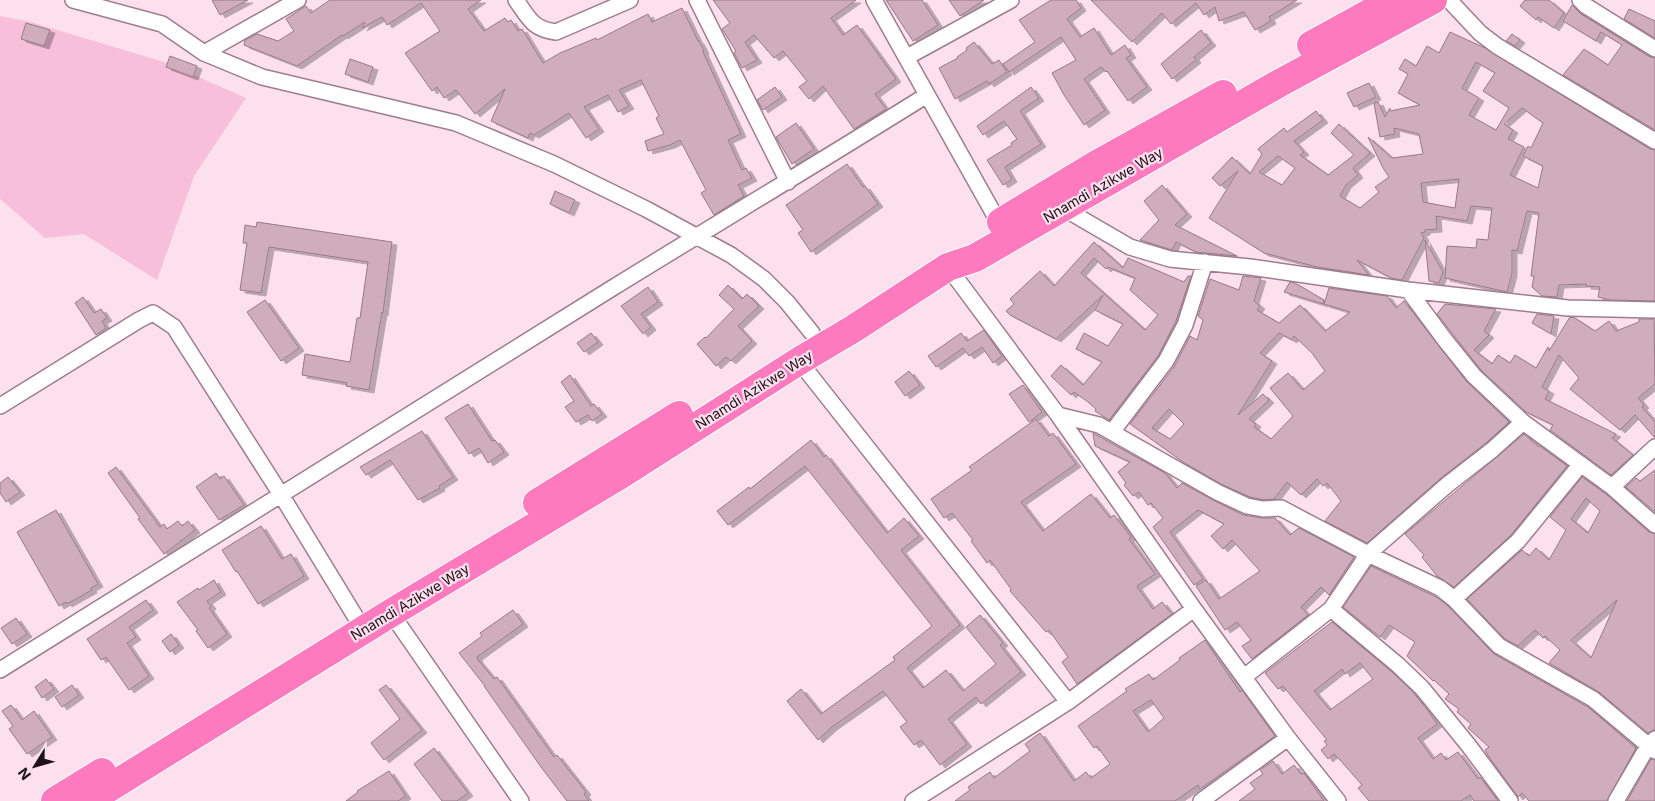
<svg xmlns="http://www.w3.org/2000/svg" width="1655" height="801" viewBox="0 0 1655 801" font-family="Inter,sans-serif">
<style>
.green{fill:#f7bfd9}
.building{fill:#cfadbc;stroke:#987886;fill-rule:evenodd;filter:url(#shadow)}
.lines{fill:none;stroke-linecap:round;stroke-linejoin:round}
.street-casing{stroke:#9e7e8c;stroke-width:18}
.highway-casing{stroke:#fff;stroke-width:30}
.street{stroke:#fff;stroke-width:15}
.highway{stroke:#fe7abe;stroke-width:28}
.labels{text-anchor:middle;stroke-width:4.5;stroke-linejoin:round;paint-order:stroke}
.street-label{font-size:14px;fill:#1e1218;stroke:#fde0ed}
</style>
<defs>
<filter id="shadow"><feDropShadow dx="5" dy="3" stdDeviation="0" flood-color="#0004"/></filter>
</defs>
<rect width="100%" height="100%" fill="#fde0ed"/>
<path class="green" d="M0,16L31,22L167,63L246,98L194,176L157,280L84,234L45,238L0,199Z"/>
<path class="building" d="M212,0H248L220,15Z
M330,0H481L468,9L484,31L505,18L508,22L511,20L518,31L522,29L543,63L560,53L596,38L597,40L648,14L652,22L682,8L698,41H699L704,51L703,52L741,134L728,140L742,170L746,168L752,178L738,185L744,196L714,215L701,193L706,190L680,140L670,145L648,151L645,141L664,134L656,118L659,116L641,80L619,90L629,106L618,112L608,95L584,107L599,129L586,138L569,113L534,135L530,133L528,138L491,121L505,89L475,114L456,90L444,98L437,87L432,91L405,53L440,31L421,3L387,25L382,17L362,28L365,22L343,36L342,35L297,66L244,45L245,40L257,34L278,41L294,31L286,19L306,6L311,13Z
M713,0H856L831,18L843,35L857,25L896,79L875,94L886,109L854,129L823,86L809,99L799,87L807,81L783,51L774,58L754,35L745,42L757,60L742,68L734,53L736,51L722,29L730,23Z
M886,0H922L938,25L913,41Z
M949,0H984L960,16Z
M1051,0H1076L1081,8L1067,19L1080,37L1094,28L1111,55L1125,45L1131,55L1126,58L1147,87L1128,101L1107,71L1106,72L1101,67L1084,79L1105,110L1084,125L1064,95L1052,73L1076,60L1061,37L1009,72L1003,64L1035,42L1019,20Z
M1091,0H1297L1269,17L1271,21L1255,30L1244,12L1219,21L1215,7L1204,15L1196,3L1171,24L1162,13L1132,42Z
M1525,0H1549L1564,13L1554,28L1538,17L1536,20L1520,6Z
M1572,5L1581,14L1650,57L1655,58V130L1563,75L1584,49L1608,65L1622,45L1601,32L1596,41L1563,21Z
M1629,9L1655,21V38L1624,19Z
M26,23L50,30L44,46L21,39Z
M1201,30L1211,43L1194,57L1196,60L1172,79L1161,64Z
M1450,32L1485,48L1650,149L1655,150V301L1610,300L1598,297L1600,287L1586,286V284L1559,285L1557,297L1542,296L1532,287L1534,276H1531L1539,213L1527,211L1517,251L1512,250V274L1507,292L1445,278L1447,246L1476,248L1477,239L1488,240L1492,208L1471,206L1467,221L1436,216L1437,229L1425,230V232L1421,233L1424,238L1402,280L1391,278L1357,260L1369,275L1317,267L1264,253L1209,218L1238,171L1220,186L1212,178L1232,157L1250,174L1262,154L1258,149L1284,128L1287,132L1316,111L1323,120L1294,141L1304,152L1300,155L1328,175L1354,155L1331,133L1339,124L1370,153L1353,168L1358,175L1346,185L1340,196L1360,208L1379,192L1375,187L1389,177L1383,168L1368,137L1392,158L1423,154L1419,134L1394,128L1395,134L1380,137L1374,103L1378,102L1385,117L1390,108V111L1420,105L1398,93L1408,74L1399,69L1405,59L1416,66L1427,46L1439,53ZM1476,62L1495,73L1483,91L1509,108L1496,130L1469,115L1479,98L1462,88ZM1522,108L1543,123L1531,148L1528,146L1523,156L1543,166L1538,188L1510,175L1524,147L1508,139L1513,130L1504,124ZM1278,156L1295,168L1282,185L1259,172ZM1459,179L1455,208L1423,202L1421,183Z
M1512,34L1520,40L1515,46L1506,41Z
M974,42L992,64L999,60L1007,72L989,84L987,81L955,99L939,68L958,58L957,57L967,50L966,48Z
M170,56L197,66L193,77L166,67Z
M350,59L373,67L368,82L345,74Z
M1369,83L1376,97L1354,107L1347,93Z
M775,87L782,97L763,110L757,100Z
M1031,87L1039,98L1020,111L1041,144L1005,167L1012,179L1003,185L987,160L1012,145L1011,143L1017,139L1004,121L983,135L977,126Z
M796,123L814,149L792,164L776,137Z
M847,164L863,187L865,186L878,204L811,252L798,233L803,230L786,205Z
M1162,185L1187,214L1175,225L1237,256L1196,252L1176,242L1172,250L1140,240L1159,220L1144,201Z
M555,191L575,200L569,213L550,204Z
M257,222L392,242L383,313L382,312L369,390L346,386L347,383L302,375L305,354L350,362L357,318H360L368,262L269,247L261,293L240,290L247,243H243L245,225L256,227Z
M1425,240L1443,272L1439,283L1429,281Z
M1094,242L1123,268L1128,258L1184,282L1188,276H1191L1176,321L1158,356L1109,420L1095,411L1096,409L1088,402L1074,392L1071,395L1051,376L1061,365L1083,385L1102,362L1076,349L1084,333L1108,346L1123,324L1095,310L1103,295L1056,339L1010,315L1006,311L1014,304L1010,299L1040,271L1054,286ZM1094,258L1106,269L1108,267L1135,278L1130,290L1158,315L1145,330L1081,273Z
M1243,276L1261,278L1254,301L1260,306L1257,310L1279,323L1300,305L1325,331L1350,312L1324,304L1329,288L1387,296L1396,308L1404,301L1467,382L1509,422L1486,443L1441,478L1367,543L1325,521L1341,501L1327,483L1323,486L1317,479L1301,495L1287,482L1274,499L1264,500L1250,497L1221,484L1183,462L1130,424L1174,367L1190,336L1197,340L1203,320L1198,316L1210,279L1239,290ZM1279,333L1292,340L1294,336L1312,353L1325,371L1303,390L1288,373L1270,388L1293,416L1271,439L1254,427L1256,424L1249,419L1269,400L1263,394L1238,415L1272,361L1260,353ZM1169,409L1184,424L1170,439L1152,428Z
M1290,282L1295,283L1324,300L1323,304L1284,292Z
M728,285L742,299L747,294L759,306L738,326L752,341L731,361L726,357L716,366L697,344L705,337L706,338L734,309L719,295Z
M648,287L658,302L641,314L651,327L643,334L621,306Z
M83,297L94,313L101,309L107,318L102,321L106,328L96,335L75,303Z
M265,300L299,348L281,361L247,312Z
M1445,304L1496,309L1484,331L1489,335L1474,350L1492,364L1498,355L1510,363L1515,355L1536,368L1548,347L1549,348V351L1570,317L1575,318L1595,331L1609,321L1616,331L1639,322V319H1654L1655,384L1638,398L1644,405L1642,407L1655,422V438L1635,415L1620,430L1570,389L1579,378L1559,355L1542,387L1549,391L1545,399L1616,434L1612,438L1633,455L1611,475L1550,430L1553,425L1526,412L1481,370L1437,314Z
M1537,314L1554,316L1551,334L1532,323Z
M984,330L1002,356L993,363L982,347L969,356L963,348L936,367L928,356L961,333L967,341Z
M591,333L598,342L584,352L577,343Z
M909,371L920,385L905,396L895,382Z
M570,375L591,406L594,404L602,414L592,421L588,415L576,422L565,407L574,401L561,382Z
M1023,385L1042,412L1029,422L1009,394Z
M468,404L492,441L495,440L504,452L488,463L479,448L469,454L445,418Z
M1036,419L1049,436L1053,433L1076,464L1021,502L1043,531L1091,494L1110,518L1114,515L1131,537L1129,539L1155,574L1137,586L1138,588L1153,609L1162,602L1172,614L1077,684L1062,662L1068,657L1049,630L1046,632L1010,591L1011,589L990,560L987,563L971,541L973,540L952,513L944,518L931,499L972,470L969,467Z
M422,431L453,477L439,486L440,488L418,500L390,460L366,475L360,467Z
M1093,433L1165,473L1177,488L1182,483L1213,500L1243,515L1262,518H1275L1290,535L1299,528L1354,557L1329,595L1321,587L1301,607L1308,615L1252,659L1242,646L1251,640L1237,622L1225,630L1196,586L1206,580L1219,599L1260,571L1232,540L1223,549L1211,536L1224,524L1198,510L1170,532L1203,579L1194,585L1153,527L1163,518L1151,503L1148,505L1139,492L1133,496L1124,485L1126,483L1118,472L1130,462L1095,446Z
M1524,434L1539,447L1540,446L1567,466L1511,535L1454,587L1437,576L1422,557L1424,555L1405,534Z
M811,440L824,457L826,455L887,533L904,518L919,536L901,550L960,625L907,668L923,688L946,670L963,691L996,664L966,627L980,615L1003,643L1000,645L1021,672L981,704L976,697L948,719L967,744L940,765L921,740L914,745L900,727L907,722L883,691L832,727L818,740L787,701L801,689L821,714L895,660L893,657L932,626L805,466L728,525L717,511L749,487L750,489Z
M116,467L160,527L164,524L167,529L178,521L182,526L188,521L195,530L164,554L138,519L140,518L108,473Z
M1655,470V512L1626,487L1636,478L1640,481Z
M216,473L220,479L224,476L244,505L219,520L196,487Z
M8,477L20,492L6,502L0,493V483Z
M1582,477L1606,494L1649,532L1655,534V729L1648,733L1599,692L1549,663L1560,650L1545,636L1543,638L1535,630L1518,646L1505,639L1467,599L1522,550L1529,556L1536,548L1549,560L1566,530L1550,517ZM1586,498L1600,511L1588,533L1571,519ZM1617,600L1591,658L1571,640Z
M56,510L98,584L91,588L92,590L67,604L66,602L59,606L17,532Z
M261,526L282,559L291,554L304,576L258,604L237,571L236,572L222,550Z
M1371,566L1438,598L1448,606L1494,654L1588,707L1636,748L1607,801H1529L1522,793L1518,797L1489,757L1485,750L1489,747L1468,728L1471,724L1457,712L1459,709L1445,699L1449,694L1434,680L1433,681L1407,656L1415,642L1389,625L1380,637L1343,607Z
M214,580L221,592L207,601L211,606L209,608L227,634L208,648L196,631L198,630L177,602L198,588L199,590Z
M146,600L153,610L129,627L136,637L127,643L149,676L129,690L106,657L101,660L87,639Z
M513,610L523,624L477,657L478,660L494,679L497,677L554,757L557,755L586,792L584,794L589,801H567L541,767L484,686H485L459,653L482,636L480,633Z
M16,618L27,634L12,644L1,628Z
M1332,622L1392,672L1412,691L1426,708L1437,724L1418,738L1433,759L1441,753L1446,760L1458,752L1478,779L1480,777L1498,801H1474L1470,795L1461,801H1369L1358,788L1362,785L1341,761L1334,754L1328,759L1321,750L1327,745L1324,741L1327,740L1283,686L1278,689L1265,673ZM1360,663L1373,679L1330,710L1314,691L1342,669L1345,674Z
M171,634L179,645L170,652L162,641Z
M1205,640L1240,692L1242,690L1275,736L1200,789L1198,785L1175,801H955L970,790L968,787L990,772L994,778L1030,751L1025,744L1040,733L1074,781L1086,772L1091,778L1110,764L1097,746L1094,748L1078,726L1127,691L1125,689L1149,674L1153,680L1180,660L1179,658ZM1151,700L1164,718L1148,732L1133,711Z
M46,679L54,689L42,698L35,687Z
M72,685L79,695L62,707L55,697Z
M386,685L422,730L384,760L371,743L400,719L379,690Z
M11,705L22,720L34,711L52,737L27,754L9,729L13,726L2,711Z
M434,748L468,793L457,801H442L414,764Z
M1651,759L1655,760V801H1627Z
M1273,761L1282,774L1294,765L1301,774L1304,773L1324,801H1239L1255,789L1250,783L1263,774L1260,770Z
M389,771L406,796L398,801H346L358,792L357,791Z"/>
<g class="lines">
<g class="street-casing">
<path id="street" d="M73,0L162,24L204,53L262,77L456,123L554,164L646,209L731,255L764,279L787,302L812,333
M516,0C529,18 532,29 556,32L630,0
M697,0L788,182
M874,0L999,223
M1449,0L1480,33L1497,46L1655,141
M1580,0L1586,6L1655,49
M204,53L298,0
M907,57L1011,0
M1063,208L1130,247L1170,259L1250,267L1408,290L1568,308L1655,310
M948,267L1058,415L1194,609L1288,738L1338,801
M1408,290L1445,340L1474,376L1523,422L1612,487L1655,525
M799,361L1068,702
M0,406L139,320L153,313L174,327L280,493L355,616
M1058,415L1099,425L1217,492L1247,506L1263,509L1281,508L1368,554L1440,588L1454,599L1499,646L1593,699L1655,751
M1112,432L1166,361L1185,325L1205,262
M1612,487L1655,447
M1454,599L1518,541L1581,464
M1331,609L1398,665L1422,688L1469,746L1510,801
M391,613L521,801
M0,670C204,541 409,414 614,287C718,223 823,160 927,95
M1244,677L1331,609L1368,554L1447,485L1492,450L1523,422
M913,801L1068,702L1194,609
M1201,801L1288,738
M1616,801L1648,746L1655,739"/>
</g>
<g class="highway-casing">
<path id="highway" d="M1311,45L1393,0
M1001,222L1097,164L1223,94
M537,503L679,415
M55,801L102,772
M88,801L391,613L622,474L799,361L853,329L948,267L975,258L1278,84L1433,0"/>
</g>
<use href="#street" class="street"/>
<use href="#highway" class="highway"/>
</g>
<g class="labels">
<g class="street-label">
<text transform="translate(1103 185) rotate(-30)" y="5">Nnamdi Azikwe Way</text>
<text transform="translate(754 390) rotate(-32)" y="5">Nnamdi Azikwe Way</text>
<text transform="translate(410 602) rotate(-31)" y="5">Nnamdi Azikwe Way</text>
</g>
</g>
<g transform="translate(35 766) rotate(233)" stroke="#fde0ed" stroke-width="4" paint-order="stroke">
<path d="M0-4L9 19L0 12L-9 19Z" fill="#1e1218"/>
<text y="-8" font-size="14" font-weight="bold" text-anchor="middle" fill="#1e1218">N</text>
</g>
</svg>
